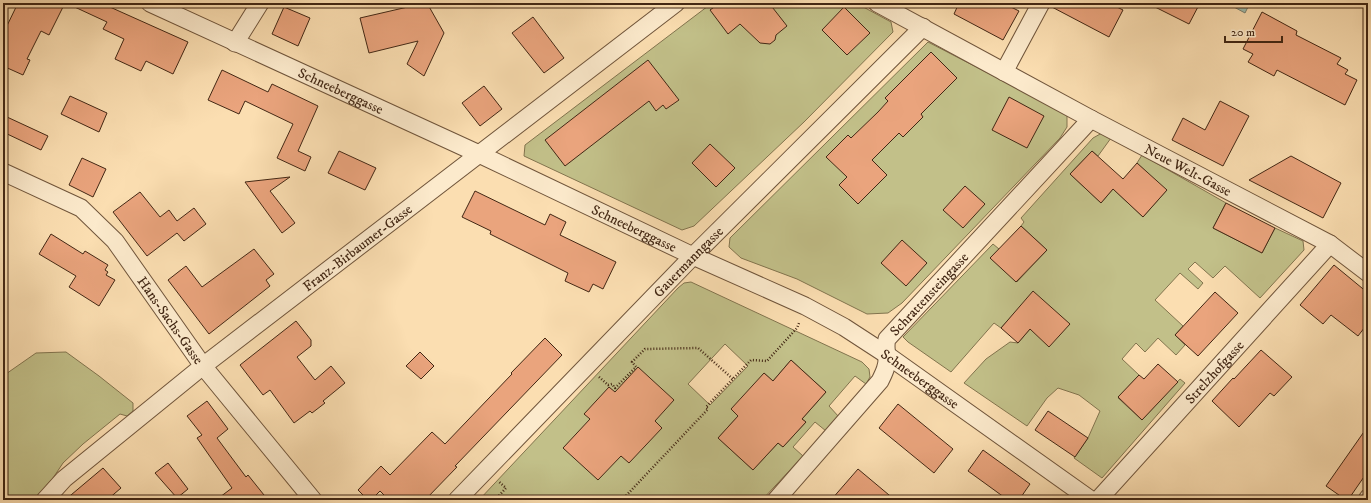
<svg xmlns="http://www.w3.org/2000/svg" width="1371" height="503" viewBox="0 0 1371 503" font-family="'IM FELL DW Pica',serif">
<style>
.green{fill:#c2c089;stroke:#82744e;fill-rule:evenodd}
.water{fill:#9fbcad;stroke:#7a8070}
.building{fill:#eaa47d;stroke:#422714}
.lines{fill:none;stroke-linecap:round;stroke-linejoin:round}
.minor-casing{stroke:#70553b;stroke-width:19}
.path{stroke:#422714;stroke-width:2.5;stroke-dasharray:1 2;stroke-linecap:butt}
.minor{stroke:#fceacc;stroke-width:17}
.labels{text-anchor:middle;stroke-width:4;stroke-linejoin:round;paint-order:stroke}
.street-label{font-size:14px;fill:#422714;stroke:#fceacc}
</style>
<rect width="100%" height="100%" fill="#fbdeb1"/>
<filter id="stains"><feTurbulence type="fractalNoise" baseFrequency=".005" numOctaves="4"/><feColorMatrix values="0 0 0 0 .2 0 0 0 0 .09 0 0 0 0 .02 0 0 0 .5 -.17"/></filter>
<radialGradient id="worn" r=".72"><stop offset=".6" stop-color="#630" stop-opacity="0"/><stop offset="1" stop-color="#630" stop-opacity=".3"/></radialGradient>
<path class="green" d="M712,3H856L891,22L893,32L804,122L694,226L682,230L524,156L525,145Z
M928,42L1067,114V127L1060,138L902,303L888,313L867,314L797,279L741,258L729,247L730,238Z
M1102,133L1111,138L1098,156L1092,151L1070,174L1101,203L1113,189L1143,217L1166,191L1137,163L1142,155L1226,203L1213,228L1262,253L1275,228L1303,241L1304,250L1260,298L1225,266L1213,278L1195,262L1188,269L1203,283L1198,289L1180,273L1155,300L1183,326L1175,335L1185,345L1176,355L1158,338L1145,352L1136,343L1122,359L1139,375L1118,398L1142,420L1180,379L1185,383L1102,478L1074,458L1088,438L1100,411L1079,395L1058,388L1047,398L1027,426L964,383L986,359L1010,342L1018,343L1030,329L1023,313L1018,309L1001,328L994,323L951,372L908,342L903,337L993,244L999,249L991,258L1017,282L1047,250L1021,226L1024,222L1021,218L1093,138Z
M691,282L862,362L869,369L870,377L866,384L855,376L829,406L839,417L826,431L815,422L793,447L803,456L762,500H479L678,288L684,283ZM725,344L748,366L710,405L688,384ZM791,360L826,392L802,419L806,422L783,447L778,443L753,470L718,438L738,416L764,373L773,381Z
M66,352L99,376L133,403V411L127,416L120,414L83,444L63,463L53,478L34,500H3V376L36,353Z"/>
<path class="water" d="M1236,3H1250L1245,13L1234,7Z"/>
<path class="building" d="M18,3H65L49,35L41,31L27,59L30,60L23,75L3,66V34Z
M66,3H101L188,42L173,74L146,61L141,71L115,59L124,39L103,29L107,22Z
M425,3H427L444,33L424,76L407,64L418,41L369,53L360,18Z
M720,3H769L787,26L776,35L775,40L770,44L760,43L740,24L728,34L710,10Z
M959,3H1003L1019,11L1003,40L954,14Z
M1051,3H1109L1123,10L1109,37L1050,6Z
M1147,3H1200L1189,24Z
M284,7L310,18L298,46L272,34Z
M844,7L870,33L847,55L822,30Z
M1262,12L1297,31L1296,35L1341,58L1337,64L1348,70L1345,74L1357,80L1345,105L1277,70L1274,76L1248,62L1253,54L1243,49Z
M533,17L564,58L544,73L512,33Z
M931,52L957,78L921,114L923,117L903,137L899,133L872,160L887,175L858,204L839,185L847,177L826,157L848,135L851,138L878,112L888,101L885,98Z
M648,60L679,100L666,109L663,105L656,111L649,101L565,166L545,140Z
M222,70L268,92L272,84L318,106L298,151L311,157L305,171L277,158L293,124L245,101L239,114L208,100Z
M484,86L502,109L480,126L462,103Z
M70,96L107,113L99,132L61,114Z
M1009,97L1044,116L1027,148L992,130Z
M1220,101L1249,116L1223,166L1172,140L1183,118L1205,130Z
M7,117L48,136L41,150L3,132V126Z
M710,144L735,168L716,187L692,163Z
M339,151L376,168L365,190L328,173Z
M1092,151L1123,179L1137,163L1167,190L1143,217L1113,189L1101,203L1070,174Z
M1291,156L1341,183L1323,218L1249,180Z
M82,158L106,169L93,197L69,185Z
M290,177L270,191L295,223L282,233L245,182Z
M965,186L985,204L963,228L943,210Z
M475,191L545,225L550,214L566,222L560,235L616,262L603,289L593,284L589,292L565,281L568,273L490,234L491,231L462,217Z
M140,192L160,217L169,210L177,221L194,208L206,224L184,241L177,233L147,256L113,212Z
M1226,203L1275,228L1262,253L1213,228Z
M1021,226L1047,250L1016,282L990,258Z
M51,234L83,254L85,251L108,265L105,270L108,272L106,275L115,280L99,306L69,287L76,276L39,254Z
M902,240L927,263L906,286L881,263Z
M254,249L274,274L266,280L270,286L209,334L168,280L186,266L202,287Z
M1334,265L1368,293V323L1358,336L1331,315L1323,324L1300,305Z
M1033,291L1070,324L1049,347L1030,329L1018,343L1001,328Z
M1215,292L1238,313L1198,356L1175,335Z
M296,321L311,340V346L297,357L315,380L331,366L345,383L323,401L325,403L312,413L310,411L294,423L270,390L263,395L240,365Z
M545,338L562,355L455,466L457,467L425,500H389L380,491L371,500H368L358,490L381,466L390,475L432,432L445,444L512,374L511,373Z
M1261,350L1292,377L1274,396L1270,393L1239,427L1212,401L1233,378L1234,379Z
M420,352L434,366L421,379L406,366Z
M791,360L826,392L802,419L806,422L783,447L778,443L753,470L718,438L738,416L731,409L764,373L773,381Z
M1158,364L1178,382L1142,420L1118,397L1139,375L1144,379Z
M638,367L674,400L655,421L662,428L629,463L621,456L598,480L563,448L590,419L584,414L609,387L615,392Z
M207,401L228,429L217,438L246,477L248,475L268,500H216L232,488L197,438L202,435L187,416Z
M898,404L953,449L934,473L879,428Z
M1048,411L1088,438L1075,457L1035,430Z
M1368,426V471L1348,500H1346L1326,486Z
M983,450L1030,484L1019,500H1008L968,471Z
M168,463L188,489L177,498L155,473Z
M103,468L121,488L107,500H65Z
M858,469L895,500H831Z"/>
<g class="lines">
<g class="minor-casing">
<g id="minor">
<path id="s1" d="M150,3L479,154L693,256L805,306L844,327L887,355L1091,500"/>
<path id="s2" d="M877,3L1091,119L1330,244L1368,273"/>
<path d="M235,43L260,3"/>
<path d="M1004,72L1041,3"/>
<path id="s3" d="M3,172L81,208L115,241L203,366L313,500"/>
<path id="s4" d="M45,500L64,479L203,366L676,3"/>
<path id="s5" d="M457,500L693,256L923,27"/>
<path id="s6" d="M776,500L880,381C884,373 888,365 887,355C886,349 885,346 887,339L1091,119"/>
<path id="s7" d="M1098,500L1330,244"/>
<path d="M1367,500L1368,498"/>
</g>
</g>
<path class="path" d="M599,377L608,385L612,384L615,388L636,367L632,362L645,349L698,348L733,379
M495,500L506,488L498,481
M622,500L708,409L706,407L751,360L767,361L797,328L799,323"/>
<use href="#minor" class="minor"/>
</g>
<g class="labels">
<g class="street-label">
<text dy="5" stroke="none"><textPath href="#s1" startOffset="210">Schneeberggasse</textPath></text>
<text dy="5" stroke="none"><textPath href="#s2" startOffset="353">Neue Welt-Gasse</textPath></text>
<text dy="5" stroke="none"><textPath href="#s1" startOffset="534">Schneeberggasse</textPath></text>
<text dy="5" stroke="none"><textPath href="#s4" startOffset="402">Franz-Birbaumer-Gasse</textPath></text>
<text dy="5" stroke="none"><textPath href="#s5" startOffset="332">Gauermanngasse</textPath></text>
<text dy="5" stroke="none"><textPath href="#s6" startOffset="263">Schrattensteingasse</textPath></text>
<text dy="5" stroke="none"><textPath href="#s3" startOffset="230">Hans-Sachs-Gasse</textPath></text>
<text dy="5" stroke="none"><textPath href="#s7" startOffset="173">Strelzhofgasse</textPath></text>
<text dy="5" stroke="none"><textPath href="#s1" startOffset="858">Schneeberggasse</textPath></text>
</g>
</g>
<rect width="1371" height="503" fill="none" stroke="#fbdeb1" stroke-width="16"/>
<rect x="4" y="4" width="1363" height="495" fill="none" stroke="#422714" stroke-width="2"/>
<rect x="8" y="8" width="1355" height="487" fill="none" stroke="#422714"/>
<path d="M1225 36v6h57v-6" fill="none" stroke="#422714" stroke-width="2"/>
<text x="1231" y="36" font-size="12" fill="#422714" stroke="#fceacc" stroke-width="3" paint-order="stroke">20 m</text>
<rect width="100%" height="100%" filter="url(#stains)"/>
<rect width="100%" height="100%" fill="url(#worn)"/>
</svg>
